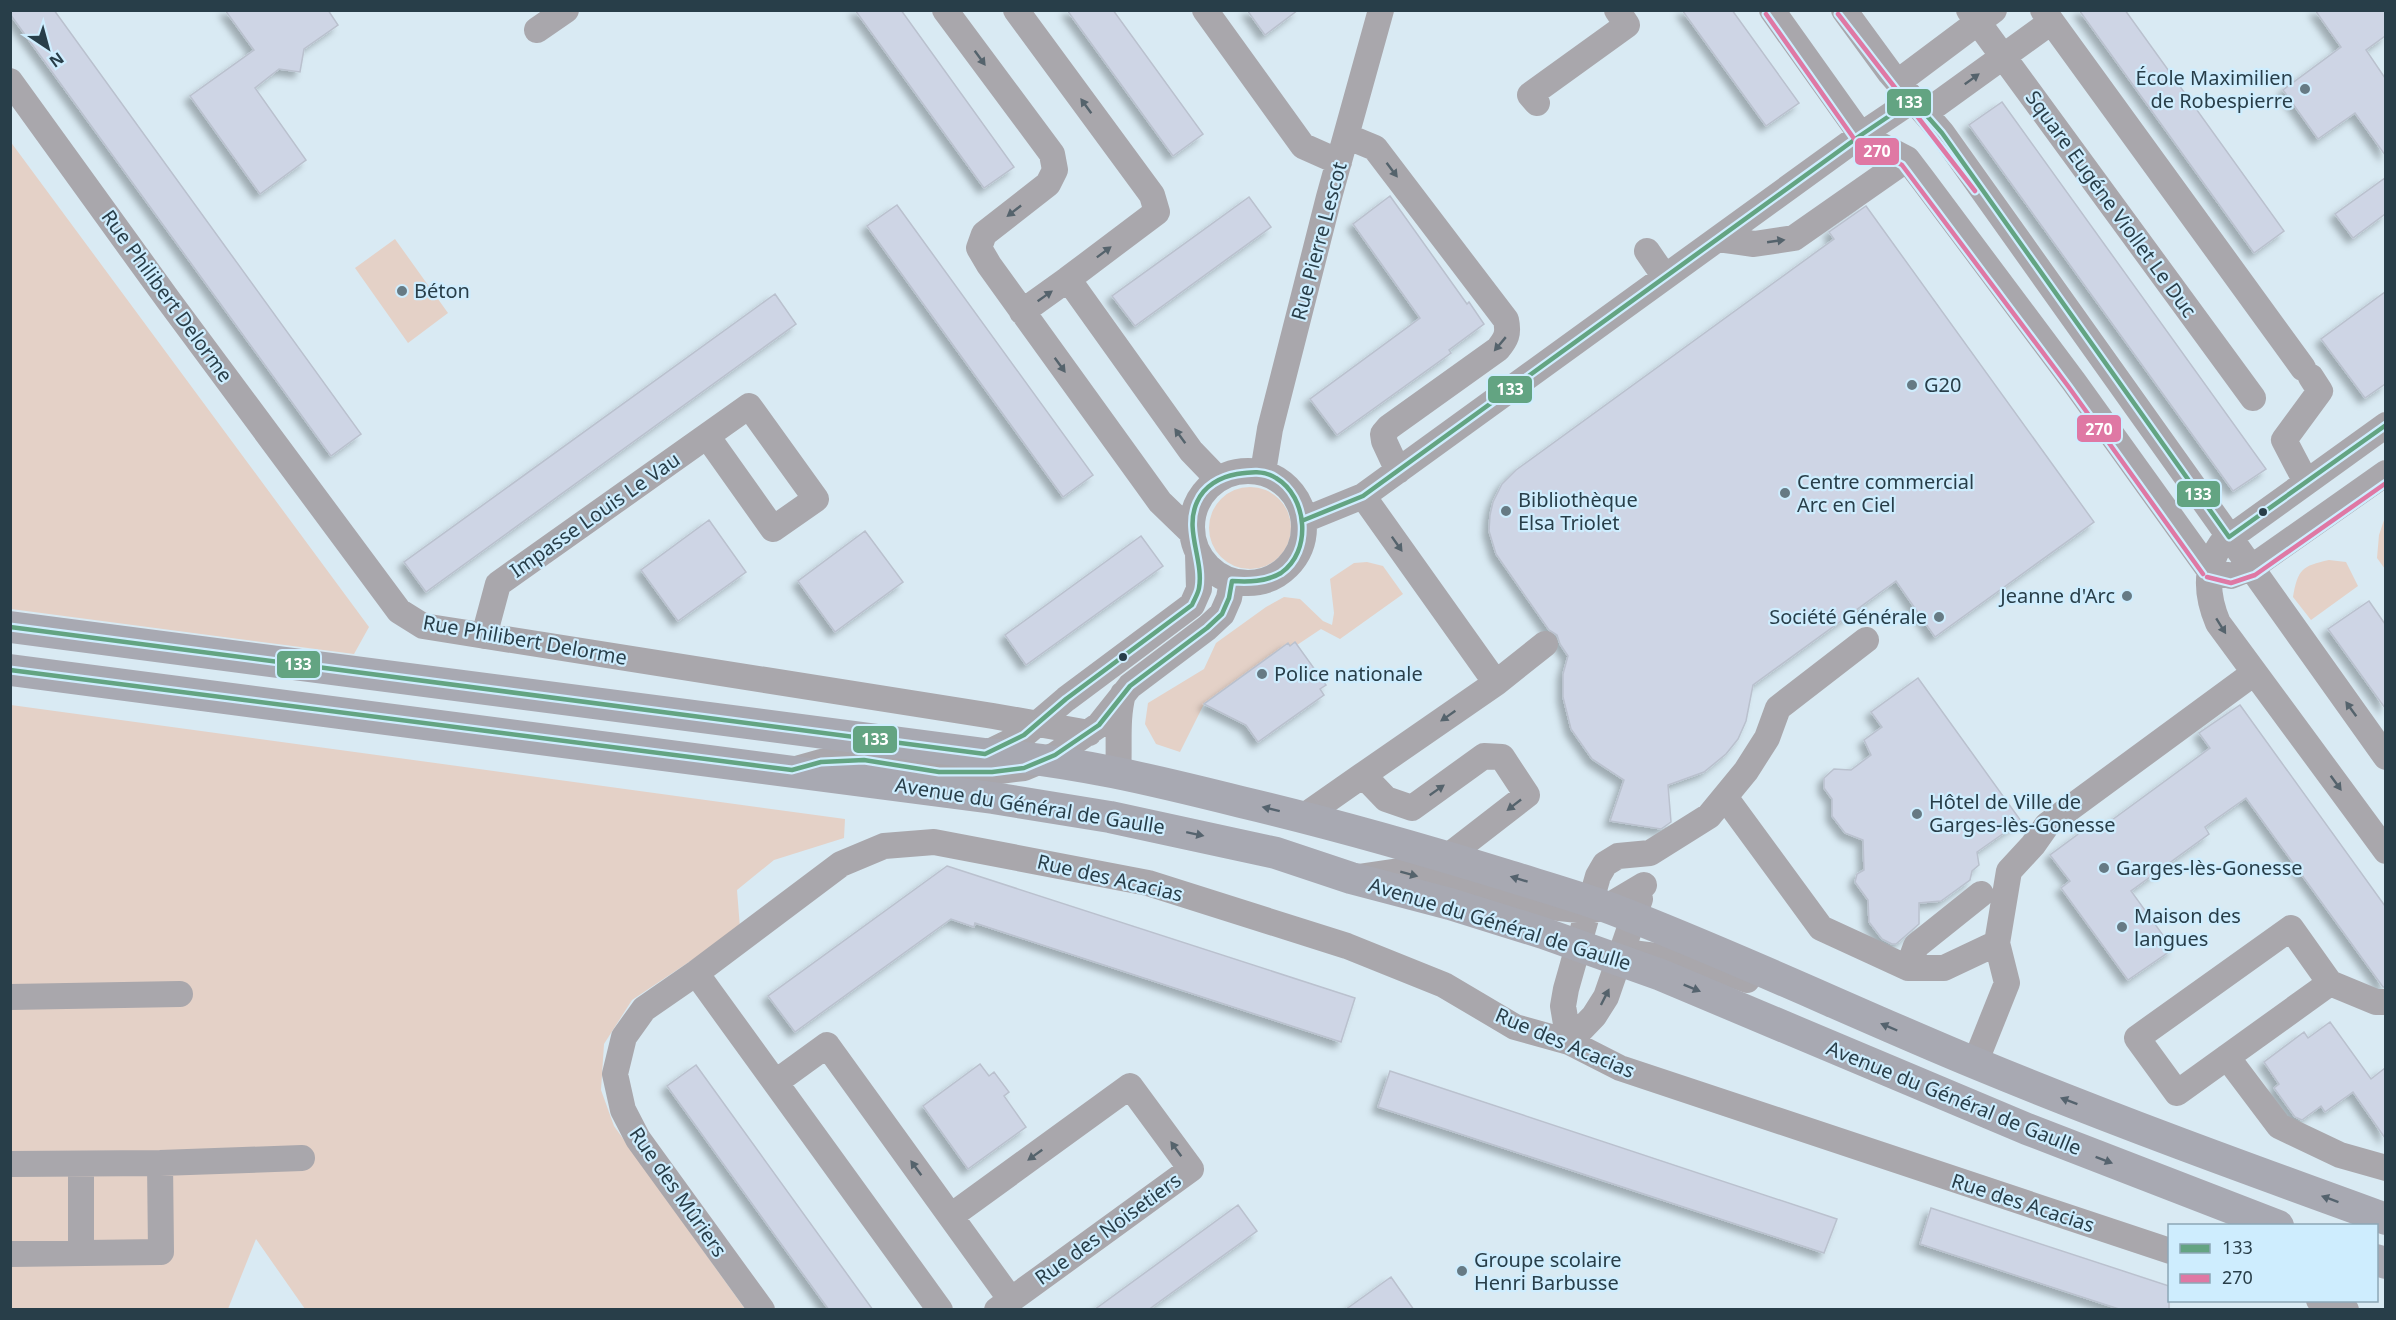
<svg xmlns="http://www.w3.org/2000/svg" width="2396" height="1320" viewBox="0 0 2396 1320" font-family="'Noto Sans',sans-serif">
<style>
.green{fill:#e4d1c7}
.building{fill:#ced5e5;stroke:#bac1ce;stroke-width:1.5;filter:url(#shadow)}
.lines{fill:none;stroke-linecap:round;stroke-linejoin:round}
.minor{stroke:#a9a7ac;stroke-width:26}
.major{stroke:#a8a9b2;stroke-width:32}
.bus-1-casing{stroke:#ceedfe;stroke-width:9}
.bus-2-casing{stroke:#ceedfe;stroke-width:9}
.bus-1{stroke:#63a482;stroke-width:4.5}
.bus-2{stroke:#df78a4;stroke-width:4.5}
.oneway{fill:#55636c}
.oneway2{fill:#55636e}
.poi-dot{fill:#667a84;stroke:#ceedfe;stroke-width:2}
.bus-dot{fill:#283e49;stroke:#ceedfe;stroke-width:2}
.labels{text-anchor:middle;stroke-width:4.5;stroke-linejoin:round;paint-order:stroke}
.poi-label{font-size:20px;fill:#283e49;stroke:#ceedfe;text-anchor:start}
.street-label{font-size:20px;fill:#283e49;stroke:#ceedfe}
.line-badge{stroke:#ceedfe;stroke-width:2}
.badge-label{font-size:16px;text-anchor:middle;font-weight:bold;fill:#fff}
</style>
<defs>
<filter id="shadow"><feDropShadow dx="-5.5" dy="5.5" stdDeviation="3" flood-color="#0004"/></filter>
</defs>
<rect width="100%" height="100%" fill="#d9eaf3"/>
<path class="green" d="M10,141L369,627L354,654L11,609Z
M395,239L448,313L408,343L355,268Z
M1209 528a41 41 0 1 1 82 0a41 41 0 1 1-82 0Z
M2385,517V569L2377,558L2379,535Z
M2329,560L2346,562L2358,586L2311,620L2293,597C2298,569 2302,566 2329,560Z
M1367,562L1383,566L1403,594L1340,639L1321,629L1297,645L1295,642L1218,697L1216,695L1204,704L1180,752L1156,744L1145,724L1148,703L1204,669L1216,643L1266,607L1284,597L1300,599L1323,621L1332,625L1334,613L1330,579L1354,563Z
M11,705L845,819L844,838L774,860L737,890L740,928L632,1000L604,1044L601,1090L614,1126L745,1309H305L256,1239L228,1309L11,1310Z"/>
<path class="building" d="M10,10H54L361,434L331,456L10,14Z
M225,10H328L338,25L304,49L300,72L279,69L255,88L306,160L260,194L190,96L254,50Z
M855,10H901L1014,167L984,188Z
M1067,10H1113L1203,134L1173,156Z
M1247,10H1298L1265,35Z
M1682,10H1732L1799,103L1766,126Z
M2079,10H2125L2284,231L2254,253Z
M2315,10H2385V36L2366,50L2385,78V155L2355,113L2318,139L2283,90L2341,47Z
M2002,102L2266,469L2233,491L1969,125Z
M2385,178V214L2353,238L2335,214Z
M1390,196L1467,304L1469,302L1484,324L1449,350L1451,353L1337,435L1310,399L1420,318L1353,224Z
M1249,197L1271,227L1135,326L1112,296Z
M897,205L1093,475L1063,497L867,226Z
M1866,206L2094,522L1935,637L1896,581L1753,685L1746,721L1738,739L1726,754L1704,772L1668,785L1671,822L1661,829L1610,821L1624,780L1592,759L1571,729L1563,697V674L1568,656L1560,644L1557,635L1549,630L1496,554L1489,531L1490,515L1493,502L1502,484L1516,470L1834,239L1829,232Z
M2385,292V384L2365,398L2321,339Z
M775,294L796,324L426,592L404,562Z
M709,520L746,572L678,621L641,570Z
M865,531L903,582L835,632L798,581Z
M1141,536L1163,566L1026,665L1005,635Z
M2369,601L2385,624V708L2328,629Z
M1295,642L1326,685L1320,689L1324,695L1258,742L1246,725L1204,704L1288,643L1290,646Z
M1918,678L2021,821L1977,852L1979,865L1972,871L1970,880L1941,901L1919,903V924L1896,944H1892L1882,939L1869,922L1868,900L1855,882L1857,874L1864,870L1863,840L1845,833L1832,816V799L1824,788V778L1834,769L1851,770L1871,755L1864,740L1882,727L1871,712Z
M2240,705L2385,906V987H2383L2246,798L2205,827L2209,834L2131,891L2173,949L2128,980L2061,888L2070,881L2050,855L2096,821L2101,828L2210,748L2199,733Z
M947,866L1355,998L1341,1042L975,923L974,927L951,919L795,1032L768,996Z
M2330,1022L2371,1079L2385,1068V1138L2353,1092L2325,1112L2321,1106L2302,1120L2295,1117L2274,1088L2279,1084L2264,1062L2304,1032L2308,1038Z
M980,1064L989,1076L994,1072L1009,1092L1004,1096L1026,1127L968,1169L923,1106Z
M696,1065L873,1310H829L667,1086Z
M1390,1071L1837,1219L1824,1253L1378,1107Z
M1238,1205L1257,1231L1148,1310H1094Z
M1931,1208L2169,1286V1310H2122L1920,1244Z
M1391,1277L1414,1310H1345Z"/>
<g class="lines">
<path class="minor" d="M945,10L1052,154L1055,170L1048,184L984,234L979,248L989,265L1160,502L1192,533
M1016,10L1152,195L1157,212L1068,279L1191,451L1218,479
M1205,10L1303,146L1339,162
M1772,10L1861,135L1907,159L1923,180L2074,382L2209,570
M1844,10L1890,73L1942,133L2386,757
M1969,10L2253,398
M2043,10L2303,368
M537,30L566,10
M10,81L169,301L399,611L423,626L993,716L1089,733
M1898,82L1994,10
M1537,103L1530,95L1627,25L1617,10
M1925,113L2051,22
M1346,136L1375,148L1506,320C1509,334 1506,339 1498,349L1389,427L1383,434L1384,441L1398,471
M1718,239L1754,244L1794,238L1907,159
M1647,251L1665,277
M1022,312L1068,279
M2386,425L2221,544C2204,569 2207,597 2218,623L2386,851
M1192 527a56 56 0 1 1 112 0a56 56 0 1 1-112 0Z
M1263,472L1270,429L1329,197L1381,10
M2306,482L2284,440L2320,391L2311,377
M1363,496L1496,683
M1304,520L1363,496L1861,135L1913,100
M2209,570L2231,576L2251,568L2386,473
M484,636L498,584L749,406L816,499L773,529L707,436
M985,754L1024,735L1066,699L1192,605L1199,589L1198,554
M796,769L821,762L844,760H864L939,772H992L1024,768L1055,755L1099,725L1130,686L1207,628L1222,614L1229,598L1232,581
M1118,774C1120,747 1116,720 1123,694
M1725,797L1821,928L1908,968H1944L1997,943L2009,871L2033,845L2047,825L2254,673
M1303,817L1363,775
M1447,857L1527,795L1502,757L1484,756L1412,808L1386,799L1363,775L1496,683L1545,644
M1358,877L1399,871L1521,904L1588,911L1607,907L1644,885
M2291,928L2330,983L2177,1093L2137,1038Z
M1619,952C1663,955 1706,964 1747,980
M1908,968L1916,946L1981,894
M696,973L940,1310
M2330,983L2376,1002H2386
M10,997L180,994
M1569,1042L1563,1006L1566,989L1598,876L1605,864L1618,856L1650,853L1709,816L1746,771L1767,738L1778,708L1866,640
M1569,1042L1594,1016L1606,997L1640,899
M2227,1057L2279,1126L2340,1155L2386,1168
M1975,1063L2007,983L1997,943
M776,1082L827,1045L1011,1300
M10,1164L160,1163L302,1158
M81,1164V1253
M951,1216L1130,1086L1191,1169L997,1310
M10,1254L161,1252L160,1163
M2319,1300L2346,1310
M762,1310L638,1139L623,1110L615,1074L624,1037L644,1009L696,973L841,864L884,846L934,842L1148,883L1347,946L1444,985L1515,1027L1569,1042L1620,1068L2170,1251"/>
<path class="major" d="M10,627L985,754C1071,760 1157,781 1241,802C1330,823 1418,848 1506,875C1541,886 1577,896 1612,909C1735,956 1854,1013 1975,1063C2110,1119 2248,1169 2386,1219
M10,670L993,798L1110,817L1276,853L1351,878L1450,904L1543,933L1661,975L2027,1129L2278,1226
M2376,1260L2386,1263"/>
<g class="bus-1-casing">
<path id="bus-1" d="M1304,520L1363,496L1861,135L1913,100L1942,133L2229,537L2386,425
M10,627L985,754L1024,735L1066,699L1192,605C1194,600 1198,594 1199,588C1204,560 1184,530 1197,502C1204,486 1220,477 1237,474C1250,472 1264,470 1276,478C1308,497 1312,552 1281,573C1266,582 1248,582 1232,581L1229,598L1222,614L1207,628L1130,686L1099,725L1055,755L1024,768L992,772H939L864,760L821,762L792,770L10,670"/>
</g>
<g class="bus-2-casing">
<path id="bus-2" d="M1766,14L1855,140L1902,165L2068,386L2203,574
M1838,14L1975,191
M2207,577L2231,583L2255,575L2386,483"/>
</g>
<use href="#bus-1" class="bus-1"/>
<use href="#bus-2" class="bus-2"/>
</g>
<defs><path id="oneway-solid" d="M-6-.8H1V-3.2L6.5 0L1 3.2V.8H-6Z" transform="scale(1.5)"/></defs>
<g class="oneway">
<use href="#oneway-solid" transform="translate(980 58) rotate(54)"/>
<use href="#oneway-solid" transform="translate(1972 79) rotate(-36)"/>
<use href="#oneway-solid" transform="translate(1086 106) rotate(-126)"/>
<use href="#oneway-solid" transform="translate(1392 170) rotate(53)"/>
<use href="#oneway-solid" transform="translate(1014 211) rotate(142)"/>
<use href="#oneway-solid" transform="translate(1776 241) rotate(-8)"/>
<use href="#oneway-solid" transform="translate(1104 252) rotate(-37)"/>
<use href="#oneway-solid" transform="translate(1045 296) rotate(-35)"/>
<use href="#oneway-solid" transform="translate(1500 344) rotate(130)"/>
<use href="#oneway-solid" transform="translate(1060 365) rotate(54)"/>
<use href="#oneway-solid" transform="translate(1180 436) rotate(-126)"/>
<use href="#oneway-solid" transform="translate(1397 544) rotate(55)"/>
<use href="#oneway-solid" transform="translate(2221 626) rotate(58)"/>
<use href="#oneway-solid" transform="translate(2351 709) rotate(-126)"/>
<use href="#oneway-solid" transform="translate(1448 716) rotate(145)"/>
<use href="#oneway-solid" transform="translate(2336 783) rotate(54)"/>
<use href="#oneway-solid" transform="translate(1437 790) rotate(-35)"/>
<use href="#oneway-solid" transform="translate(1514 805) rotate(142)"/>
<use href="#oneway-solid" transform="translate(1409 874) rotate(15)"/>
<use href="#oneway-solid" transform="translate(1605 997) rotate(-63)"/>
<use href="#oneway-solid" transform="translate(1176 1149) rotate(-126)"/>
<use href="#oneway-solid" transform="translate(1035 1155) rotate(144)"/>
<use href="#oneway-solid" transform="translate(916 1168) rotate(-126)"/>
</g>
<g class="oneway2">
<use href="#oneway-solid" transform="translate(1271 809) rotate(-166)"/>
<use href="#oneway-solid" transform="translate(1195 834) rotate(12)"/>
<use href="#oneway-solid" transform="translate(1519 879) rotate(-163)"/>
<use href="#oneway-solid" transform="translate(1692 988) rotate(22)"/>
<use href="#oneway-solid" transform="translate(1889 1027) rotate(-157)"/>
<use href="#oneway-solid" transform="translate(2069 1101) rotate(-159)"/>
<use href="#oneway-solid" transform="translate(2104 1160) rotate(21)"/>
<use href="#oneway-solid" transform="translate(2330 1199) rotate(-160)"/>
</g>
<g class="poi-dot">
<circle cx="2305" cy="89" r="6"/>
<circle cx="402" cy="291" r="6"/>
<circle cx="1912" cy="385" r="6"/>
<circle cx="1785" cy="493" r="6"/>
<circle cx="1506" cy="511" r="6"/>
<circle cx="2127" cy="596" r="6"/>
<circle cx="1939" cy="617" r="6"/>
<circle cx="1262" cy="674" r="6"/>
<circle cx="1917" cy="814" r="6"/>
<circle cx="2104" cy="868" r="6"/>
<circle cx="2122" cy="927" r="6"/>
<circle cx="1462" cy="1271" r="6"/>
</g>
<g class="bus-dot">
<circle cx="2263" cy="512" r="5"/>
<circle cx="1123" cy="657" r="5"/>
</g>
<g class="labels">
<g class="poi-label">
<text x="2293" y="85" text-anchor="end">École Maximilien<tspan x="2293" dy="23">de Robespierre</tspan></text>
<text x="414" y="298">Béton</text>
<text x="1924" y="392">G20</text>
<text x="1797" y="489">Centre commercial<tspan x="1797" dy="23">Arc en Ciel</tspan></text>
<text x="1518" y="507">Bibliothèque<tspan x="1518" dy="23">Elsa Triolet</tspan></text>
<text x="2115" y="603" text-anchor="end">Jeanne d'Arc</text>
<text x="1927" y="624" text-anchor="end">Société Générale</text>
<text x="1274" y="681">Police nationale</text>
<text x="1929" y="809">Hôtel de Ville de<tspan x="1929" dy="23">Garges-lès-Gonesse</tspan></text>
<text x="2116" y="875">Garges-lès-Gonesse</text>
<text x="2134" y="923">Maison des<tspan x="2134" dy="23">langues</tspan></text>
<text x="1474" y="1267">Groupe scolaire<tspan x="1474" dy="23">Henri Barbusse</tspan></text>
</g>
<g class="street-label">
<text transform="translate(2111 204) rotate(54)" y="7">Square Eugéne Viollet Le Duc</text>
<text transform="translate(1319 241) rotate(-75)" y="7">Rue Pierre Lescot</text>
<text transform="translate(167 296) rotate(54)" y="7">Rue Philibert Delorme</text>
<text transform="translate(595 515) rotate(-35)" y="7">Impasse Louis Le Vau</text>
<text transform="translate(525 640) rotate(10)" y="7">Rue Philibert Delorme</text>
<text transform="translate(1030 806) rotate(9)" y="7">Avenue du Général de Gaulle</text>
<text transform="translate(1110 878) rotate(13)" y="7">Rue des Acacias</text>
<text transform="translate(1500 924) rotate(17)" y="7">Avenue du Général de Gaulle</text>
<text transform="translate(1565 1043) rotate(23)" y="7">Rue des Acacias</text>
<text transform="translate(1954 1098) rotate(22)" y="7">Avenue du Général de Gaulle</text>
<text transform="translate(678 1192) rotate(55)" y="7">Rue des Mûriers</text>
<text transform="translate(2023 1203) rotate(18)" y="7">Rue des Acacias</text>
<text transform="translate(1108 1229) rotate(-36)" y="7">Rue des Noisetiers</text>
</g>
</g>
<g class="line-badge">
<rect x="1886" y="88" width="46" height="29" rx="6" fill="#63a482"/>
<rect x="1854" y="137" width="46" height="29" rx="6" fill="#df78a4"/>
<rect x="1487" y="375" width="46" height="29" rx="6" fill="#63a482"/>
<rect x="2076" y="414" width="46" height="29" rx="6" fill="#df78a4"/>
<rect x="2176" y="480" width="45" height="28" rx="6" fill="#63a482"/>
<rect x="276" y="650" width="45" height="29" rx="6" fill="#63a482"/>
<rect x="852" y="725" width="46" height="29" rx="6" fill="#63a482"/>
</g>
<g class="badge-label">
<text x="1909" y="108">133</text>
<text x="1877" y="157">270</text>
<text x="1510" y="395">133</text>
<text x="2099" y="435">270</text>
<text x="2198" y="500">133</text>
<text x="298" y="670">133</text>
<text x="875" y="745">133</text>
</g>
<rect width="2396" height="1320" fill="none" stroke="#283e49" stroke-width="24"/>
<rect x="2168" y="1224" width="210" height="78" fill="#ceedfe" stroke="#8ca7b6" stroke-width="1.5"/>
<rect x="2180" y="1244" width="30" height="9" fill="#63a482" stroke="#8ca7b6" stroke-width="1.5"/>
<text x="2222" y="1254" font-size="18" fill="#283e49">133</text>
<rect x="2180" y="1274" width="30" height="9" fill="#df78a4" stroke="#8ca7b6" stroke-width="1.5"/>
<text x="2222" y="1284" font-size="18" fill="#283e49">270</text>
<g transform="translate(48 48) rotate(144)" stroke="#ceedfe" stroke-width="4.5" paint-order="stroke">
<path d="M0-4.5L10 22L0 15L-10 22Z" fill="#283e49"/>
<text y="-9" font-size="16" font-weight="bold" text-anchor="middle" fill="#283e49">N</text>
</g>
</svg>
